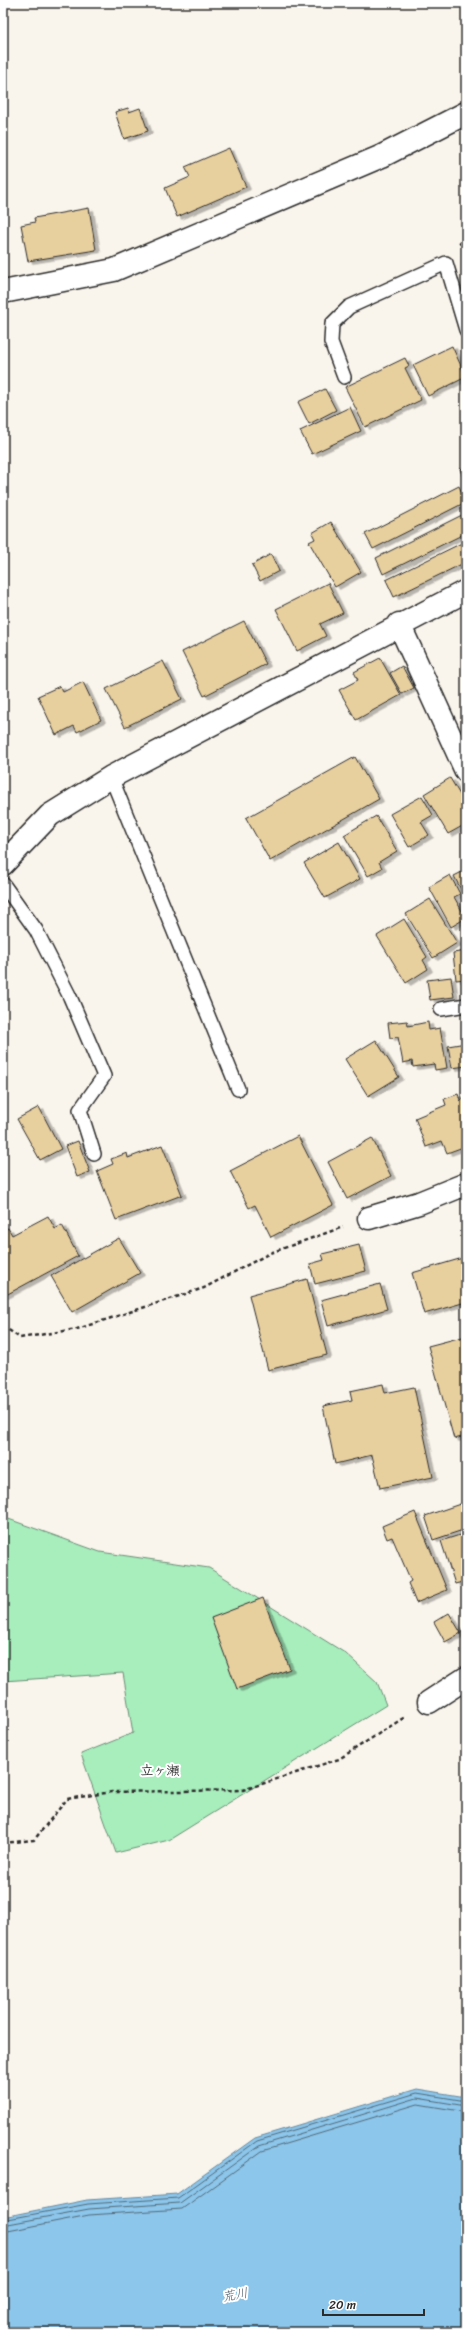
<svg xmlns="http://www.w3.org/2000/svg" width="469" height="2335" viewBox="0 0 469 2335" font-family="Sriracha,'Klee One',sans-serif">
<style>
.green{fill:#a7eebc;stroke:#698c74}
.water{fill:#8cc6eb;stroke:#65889e}
.lines{fill:none;stroke-linecap:round;stroke-linejoin:round}
.shore{stroke:#526978;stroke-width:1}
.building{fill:#e8cf9e;stroke:#2b2b2b;filter:url(#shadow)}
.service-casing{stroke:#2b2b2b;stroke-width:16}
.minor-casing{stroke:#2b2b2b;stroke-width:25}
.path{stroke:#2b2b2b;stroke-width:2.5;stroke-dasharray:4 3;stroke-linecap:butt}
.service{stroke:#fff;stroke-width:13}
.minor{stroke:#fff;stroke-width:22}
.labels{text-anchor:middle;stroke-width:4;stroke-linejoin:round;paint-order:stroke}
.neighbourhood-label{font-size:13px;font-weight:bold;fill:#2b2b2b;stroke:#fff}
.water-label{font-size:13px;font-style:italic;fill:#485a65;stroke:#fff}
</style>
<defs>
<filter id="shadow"><feDropShadow dx="4.5" dy="2.5" stdDeviation="0" flood-color="#0004"/></filter>
</defs>
<rect width="100%" height="100%" fill="#faf5ec"/>
<filter id="ink" filterUnits="userSpaceOnUse"><feTurbulence type="fractalNoise" baseFrequency=".025" numOctaves="2"/><feDisplacementMap in="SourceGraphic" scale="8" xChannelSelector="R" yChannelSelector="G"/><feConvolveMatrix kernelMatrix="1 2 1 2 8 2 1 2 1" color-interpolation-filters="sRGB"/></filter>
<g filter="url(#ink)">
<path class="green" d="M3,1517L100,1552L209,1568L345,1653L377,1682L386,1705L169,1840L116,1853L81,1754L133,1733L123,1673L3,1681Z"/>
<path class="water" d="M417,2089L466,2097V2332H3V2217L87,2200L177,2194L255,2138Z"/>
<g class="lines">
<path class="shore" d="M3,2220L88,2204L178,2198L257,2141L417,2093L466,2101
M3,2225L89,2209L180,2203L259,2146L417,2098L466,2106
M3,2232L89,2215L182,2209L262,2151L418,2104L466,2112"/>
</g>
<path class="building" d="M128,108L129,112L140,108L148,131L124,139L115,112Z
M229,148L246,187L177,217L165,188L190,177L185,167Z
M89,208L96,250L28,261L21,225L35,222L34,218Z
M452,346L466,377L428,396L413,365Z
M405,358L409,366L405,368L421,400L365,427L345,387Z
M325,389L336,410L309,424L298,402Z
M350,407L361,431L312,454L300,431Z
M466,467V487L460,469Z
M459,486L466,502L373,549L365,534Z
M466,513V533L383,574L376,558Z
M331,522L361,572L335,587L309,542L315,539L312,533Z
M466,541V562L394,597L386,580Z
M271,554L279,571L260,581L252,565Z
M328,583L343,613L320,624L326,636L297,651L276,609Z
M244,621L266,664L204,696L182,652Z
M380,658L401,695L356,720L339,690L358,680L354,672Z
M163,661L182,699L125,727L106,689Z
M402,666L414,688L402,694L390,673Z
M83,682L101,720L77,732L74,726L56,735L38,696L60,686L63,692Z
M355,757L379,799L270,861L246,818Z
M450,778L466,805V824L448,834L424,794Z
M422,796L433,815L421,822L429,835L409,847L390,814Z
M376,816L397,851L379,862L382,868L368,876L344,835Z
M339,842L360,879L325,898L304,863Z
M466,870V899L454,876Z
M450,875L460,894L454,897L466,918L451,927L429,887Z
M430,899L457,943L433,958L406,914Z
M404,919L427,957L423,960L428,969L406,983L377,936Z
M466,951V985L465,979L456,980L453,953Z
M451,977L454,997L430,1000L427,980Z
M407,1021L408,1026L428,1022L429,1030L440,1028L447,1068L435,1070L434,1064L413,1067L412,1061L403,1063L398,1037L390,1038L388,1023Z
M376,1040L399,1077L368,1096L345,1059Z
M466,1043V1066L452,1068L448,1046Z
M458,1094L460,1100L466,1098V1146L447,1153L442,1141L426,1147L415,1118L446,1105L444,1099Z
M39,1107L61,1149L40,1160L17,1119Z
M298,1136L333,1205L271,1237L255,1205L249,1208L230,1171Z
M372,1138L391,1176L347,1199L328,1162Z
M78,1141L90,1172L77,1177L65,1146Z
M162,1145L182,1195L116,1220L97,1171L113,1164L111,1159L127,1153L128,1158Z
M48,1216L55,1229L62,1225L78,1256L4,1296L3,1230L8,1228L12,1235Z
M119,1238L140,1273L72,1312L51,1276Z
M359,1245L366,1271L315,1284L310,1264L324,1260L322,1254Z
M466,1257V1302L424,1314L412,1273Z
M307,1279L327,1355L268,1370L249,1295Z
M380,1284L387,1309L328,1326L321,1300Z
M466,1336V1436L454,1439L428,1346Z
M383,1384L385,1393L414,1387L433,1477L380,1488L372,1455L335,1464L323,1406L352,1400L350,1391Z
M466,1502V1529L433,1540L425,1516Z
M415,1512L447,1590L416,1603L408,1583L411,1581L392,1537L387,1539L382,1526Z
M466,1533V1581L455,1584L441,1541Z
M263,1598L290,1669L237,1689L211,1618Z
M449,1613L461,1633L445,1642L434,1622Z"/>
<g class="lines">
<g class="service-casing">
<path id="service" d="M344,377L331,342L332,324L349,307L446,263L466,330
M111,777L238,1089
M3,884L36,930L70,997L104,1076L80,1110L94,1154
M441,1009L466,1005"/>
</g>
<g class="minor-casing">
<path id="minor" d="M3,292L114,270L382,156L466,113
M399,624L466,771
M3,864L50,815L111,777L466,591
M369,1218L419,1203L466,1184
M429,1702L466,1678"/>
</g>
<path class="path" d="M459,244L466,240
M3,1326L20,1338L77,1329L204,1288L270,1253L343,1227
M3,1843L34,1840L67,1799L112,1792L243,1790L339,1759L405,1717"/>
<use href="#service" class="service"/>
<use href="#minor" class="minor"/>
</g>
</g>
<g class="labels">
<g class="neighbourhood-label">
<text x="160" y="1775">立ヶ瀬</text>
</g>
<g class="water-label">
<text transform="translate(235 2294) rotate(-10)" y="5">荒川</text>
</g>
</g>
<rect width="469" height="2335" fill="none" stroke="#fff" stroke-width="16"/>
<rect x="8" y="8" width="453" height="2319" fill="none" stroke="#2b2b2b" stroke-width="1.5" filter="url(#ink)"/>
<path d="M323 2309v6h101v-6" fill="none" stroke="#2b2b2b" stroke-width="2"/>
<text x="329" y="2309" font-size="12" fill="#2b2b2b" stroke="#ffffff" stroke-width="3" paint-order="stroke">20 m</text>
</svg>
